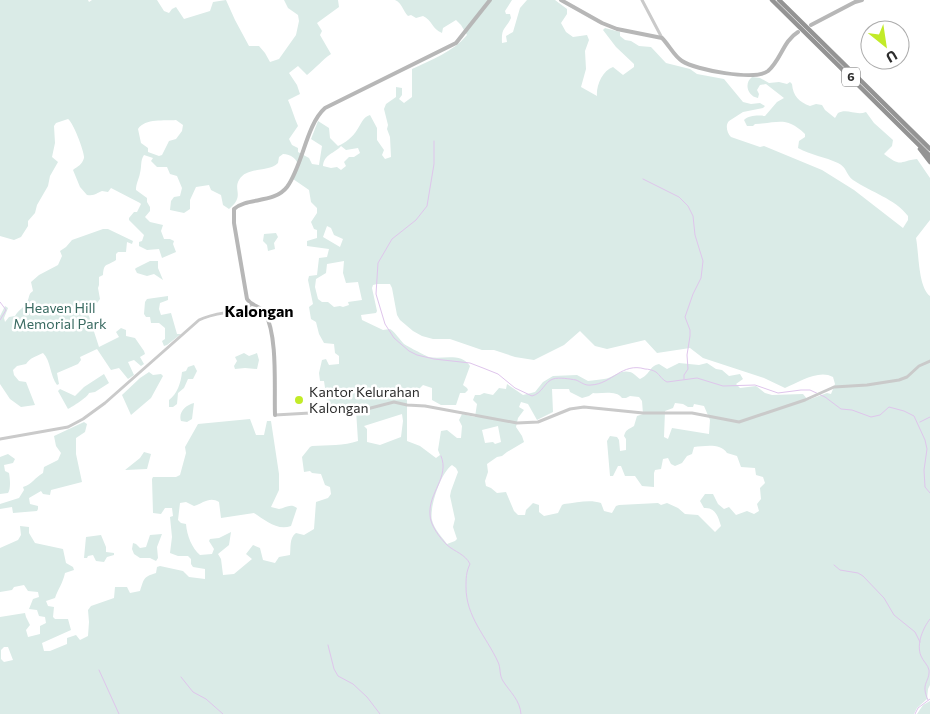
<svg xmlns="http://www.w3.org/2000/svg" width="930" height="714" viewBox="0 0 930 714" font-family="Commissioner,sans-serif">
<style>
.green{fill:#daebe7;fill-rule:evenodd}
.lines{fill:none;stroke-linecap:round;stroke-linejoin:round}
.stream{stroke:#dfc5ec;stroke-width:1}
.tertiary{stroke:#cacaca;stroke-width:3}
.secondary{stroke:#b7b7b7;stroke-width:4}
.motorway{stroke:#949494;stroke-width:4.5}
.poi-dot{fill:#c2eb28;stroke:#fff;stroke-width:2}
.labels{text-anchor:middle;stroke-width:5;stroke-linejoin:round;paint-order:stroke}
.shield{fill:#fff;stroke:#6c6c6c;stroke-width:1}
.shield-label{font-size:12px;font-weight:bold;fill:#2d2d2d}
.park-label{font-size:14px;fill:#396a61;stroke:#fff}
.poi-label{font-size:14px;fill:#2d2d2d;stroke:#fff;text-anchor:start}
.quarter-label{font-size:16px;font-weight:bold;fill:#000;stroke:#fff}
</style>
<rect width="100%" height="100%" fill="#fff"/>
<path class="green" d="M0,0H88L89,2L92,0H157L164,11L169,13L172,9L176,7L184,19L210,11L213,2L226,0L235,20L249,46H259L265,53L270,62L279,59L296,35L299,21L298,15L288,8L284,0H338L339,7L317,23L322,31L320,35L331,54C322,60 316,68 307,75L298,66L289,73L297,85L300,94L288,100C292,109 294,117 298,126L289,139L292,145L298,148V152L309,158L312,164L319,165L322,146L311,139L318,121L329,128L330,138L338,146C345,143 353,137 357,130C361,124 363,117 370,115L377,128V140L384,150L382,155L385,159L391,157L390,137L387,129L388,125L384,109L386,104L396,97V87L402,88V95L399,99L404,103L412,97V69C431,60 453,52 467,35L461,25L456,20L443,28L442,33C432,29 432,20 423,16L416,18L411,15L408,16C403,11 402,3 395,0H512L505,11L506,14H510L511,18C506,29 501,27 502,43L507,42L506,36L513,32L520,8L527,0H555L567,9V14L561,23L566,32L573,37L587,35L589,40L585,51L586,69L581,87L597,96C596,86 602,71 613,67L623,75L634,67V64L616,47L603,30L605,28L620,32V36L625,40L631,41L639,46L651,47L666,63L690,69L697,74L724,79L743,102L751,104L760,103L765,106L763,108L743,112L729,121C725,125 727,133 731,137L760,147L764,146L822,170L854,190L903,228L908,220V216C894,198 872,193 853,180C846,175 847,167 838,163C825,157 811,155 798,148L799,141L805,137V134C786,116 779,123 755,124L753,126H747L744,120C749,115 759,115 765,116L777,102L784,98L766,84L760,85L757,90L759,94L758,98C747,96 744,83 752,77L760,78L769,83L779,82L787,84L790,82L792,84C793,96 799,102 810,106L816,104L822,105L825,110L835,118L838,113C847,108 856,116 866,112L874,123L893,140L892,146L884,154C902,168 899,161 917,159L930,178V220L916,238C919,253 918,287 930,296V685L928,689L927,699L917,708L914,714H0V617L25,613L26,617L30,625L26,630L28,637L40,634V626L46,623L45,617L39,616L37,610L29,609L33,599L39,597L38,592L28,591L24,585L14,587L12,590L0,592V548L18,540L21,535L20,526L29,527V533L35,543L63,549L66,563L73,567L74,570L65,573C63,583 58,589 55,598L46,601L48,606L54,607L53,617L55,619H68L71,630L42,643L44,651H50L67,644V638L76,635L80,640L88,636L89,622L88,610L91,606L114,598L115,587H127L130,593L140,591C144,579 143,577 156,573L157,567L160,566L183,571L189,577L205,579V569L193,567L191,564V559L188,556H178L170,553L172,537L170,517L173,516L172,508H165L161,514L153,513L152,479L153,477H176L180,475L186,453L185,447L198,424L250,419L256,435H264L267,421H271L279,474V490L271,507L279,509C286,508 290,503 297,508L291,526C277,531 265,520 254,513L221,518L219,502C210,496 203,503 194,506L186,502L180,503L178,520L181,523L186,524C187,536 192,548 200,555L212,554L214,549L209,541L210,539L219,538L231,532L229,545L218,554L221,559L223,575L234,574L252,559L246,554L253,545L260,548L263,560L275,563L279,557L290,555C291,548 289,538 296,533L304,535L314,529L316,502L328,498L331,494L330,487L325,485L321,474L312,473L310,471L304,472L302,457L310,447L312,446C328,445 344,446 358,441L356,410L328,408L324,381H320L319,373L322,360L326,359L329,365L339,364V356L335,353L334,344L324,343L319,334L316,322L311,319L309,307L313,304L308,280L309,276L317,275L319,258L327,257L329,249L307,246V241L317,238V230L314,229L311,222L317,213V208L311,202L309,190L293,179L299,167C297,159 291,154 283,154L279,157L278,163C268,173 247,166 239,180C233,190 245,196 229,209L223,205L221,195L211,190L209,185L196,187L190,200V209L184,213L170,210L171,201L174,197L180,196L182,188L177,176L170,174L167,167H157L151,161L153,158L144,155C140,161 142,166 140,173C139,179 136,183 136,190L147,198V202L150,207V211L145,217L150,222L163,225L161,231L164,239H170L174,241L173,244L176,252L162,258L159,249L147,250L139,246V242L142,241L144,235L129,220V218L134,212H137L141,204L140,203L111,188L108,192L102,191C96,193 96,196 87,195L80,187L73,170C78,166 82,165 84,158C85,153 73,122 68,119L56,123L54,126L55,143L52,157L58,162L50,176L48,186L37,205L35,213L28,221V226L21,237L14,240L0,236ZM176,120L183,125L182,131L176,139L169,141L162,155L159,156L148,152V148L141,143L138,129C145,118 165,121 176,120ZM341,146L346,150L358,148L360,153L354,157H349L344,162L346,166L341,170L337,167L331,168L323,166C324,154 334,154 341,146ZM327,226L331,228L334,235L343,239L340,247L323,237ZM344,261L343,273L346,283L358,282L362,300L348,302L349,305L343,307L340,306L334,307L328,302H322L318,299L315,287L316,279L326,273L327,264ZM377,284H390L392,288L397,315L400,320L413,331L422,336L433,339H450L482,350H494L515,357L534,360L564,345L580,331L595,346L607,349L645,340L657,353L690,348L703,358L764,378L785,388C799,382 819,369 833,377L835,384L831,394L827,393L808,400L803,394L772,395L765,393L756,386L740,388L736,384L743,379L740,374L729,376L722,370L716,369L707,363L699,365L679,363L667,369L659,364C649,366 651,374 640,379C637,377 634,373 630,372C620,369 613,378 604,379C599,380 594,380 588,381L577,375L553,376L543,382L535,392L523,395L507,384L506,389L499,388L493,395L484,393L480,395H475L473,400L477,404L475,417L462,414L459,420L462,426L461,438H457L447,430L441,431L438,450L440,455L436,458L420,446L407,441V398L418,394L419,389L423,385L432,388V400L441,405H456L460,393H465L468,390L467,388L463,385L470,366C461,352 442,360 429,357C426,356 405,345 404,344C399,339 396,333 390,329L383,330L362,320L361,315L376,313L377,311L372,288L373,285ZM552,389H569L570,392L582,398L589,396L593,393C602,394 616,390 622,398H626L630,396L639,397L642,401L643,414L637,416L634,426C628,430 626,429 624,436L626,439V450L620,451L619,440L617,437L610,436L607,441L610,476H613L618,466H621L625,476H635L642,486L654,487V473L655,470L661,469L663,459L668,458L671,464L675,466L682,463L687,456L692,454L694,447C705,446 721,443 727,453L737,456L741,467L755,468L756,475L763,477L765,483L760,488L761,499L757,504L759,511L754,514L747,511L736,515L729,507L724,509L718,504L713,494H705L700,501L704,508C715,507 718,516 721,526L715,532L698,515L685,514L678,508L667,503L661,505L658,503L619,505L616,506L612,513L604,511L601,503C589,499 577,503 564,504L562,505L558,513L544,516L539,512V505L533,503L526,510L525,515H518L514,511L506,492L497,493L491,488L486,486L485,481L488,472L487,464L497,457L502,456L507,452L524,442L522,436L516,427L518,418L524,410L519,407L521,402L528,404L537,420L553,412ZM675,403L683,404L688,407H693L694,404L704,406L710,420L709,434L672,428L668,439L664,437L665,411L673,408ZM402,414L403,421L401,437L380,445L367,442V429L364,426ZM498,426L501,442L495,444L493,442L485,443L482,430ZM452,465L456,468L458,472L451,491L450,496L455,519L453,527L457,539L455,541L447,544C442,537 434,529 432,520C429,508 441,472 452,465ZM4,647H8L13,660L4,662L1,659V650Z
M103,229H108L133,241L132,244L127,242L126,252H118L116,254V260C106,267 104,262 103,275L99,277V285L98,288L100,299L97,303L87,310L99,347L119,337L116,332L121,328L126,330V336L135,338L144,351L145,354L140,357L144,364L141,366L134,360L128,362L134,375L128,379L119,368L111,370L97,349L80,357L81,360L78,364L57,373L59,384L57,385C50,376 51,361 43,353C35,357 31,357 26,364L17,366L13,370L14,375L19,381L26,382L35,405L21,407L10,399L0,384V316L5,306L8,308L4,318L5,322L9,317L15,316C18,310 24,308 27,302C30,297 28,294 33,291L31,282L39,275L58,265L62,256L60,251L66,247L72,240Z
M276,233L278,237L274,243L275,249L268,251L267,245L263,241L264,234Z
M150,261H158V268L163,280L154,274L147,276L137,273L135,269L136,268Z
M168,296V300L160,303L159,309L161,315L171,313L177,334H181L167,345L164,346L162,341L165,339V328L159,323H151L150,317H146L144,314L145,302L147,299Z
M244,353L249,356L257,353L259,360L257,369L245,368L235,369L234,366L237,361L235,357Z
M194,365L197,371L193,379H188L184,388L178,393L177,404L173,407H169V400C177,394 181,383 182,372L186,371L188,367Z
M149,372L153,375L161,374L163,376L151,398L131,415L122,395L140,378Z
M104,374L109,383L95,392L89,393C88,397 72,407 68,409L58,391L60,389L75,396L84,387Z
M194,403L192,419L187,422L181,421C178,412 186,405 194,403Z
M84,422L87,424L85,432L76,438V454L82,482L51,490L50,495L43,494L41,491L29,498L30,504L38,506V509L37,511L13,513L12,507L0,509V504L19,498L24,490L23,487C33,484 34,478 43,473L44,467L58,460L61,453L56,446L54,436Z
M144,452L151,454L147,469L125,470L140,458Z
M8,454L15,459L13,463L4,465L5,471L9,473C10,478 11,489 8,493L0,494V457Z
M162,534L157,547L158,558L156,561L150,558H140L134,554L132,549L133,543L136,544L140,548L146,547L150,535Z
M101,535L106,547V552L114,553V555L107,557L104,562L96,561L93,555L88,556L87,558H84L86,537Z
M930,701V714H917L923,705Z"/>
<g class="lines">
<path class="stream" d="M434,141V164L427,206L416,220L392,239L378,263L376,294L385,324L394,338L409,351L417,355L434,359L470,363L483,368L498,374L515,388L532,396C543,393 544,382 553,379C559,377 570,379 576,380C581,382 585,386 591,385C612,384 622,362 645,369C648,369 653,370 656,372C660,375 662,380 667,382L697,378L723,386L755,385L778,393L801,390H810L825,397L841,409L852,410L871,417L880,415L889,407L904,411L914,416L925,440L927,449L924,470L925,487L930,493
M643,179L679,197L688,206L693,216L695,235L703,261L701,278L693,294L685,317L690,330V336L687,355L688,369L684,375V379
M0,302L6,310L0,320
M920,422L930,417
M441,456C450,477 428,493 430,515C430,525 440,538 447,545C455,552 465,554 470,564C466,572 466,579 466,587C466,617 486,636 498,662C501,668 499,675 503,681C510,692 520,700 521,714
M834,565L840,570L858,573L863,576L884,598L894,615L915,632L920,642
M328,645L334,669L338,676L353,684L367,697L380,714
M99,670L119,714
M181,677L193,692L206,699L223,714
M928,700C920,683 930,682 929,670C928,665 923,661 921,656C916,644 923,628 930,619
M915,714L918,708L930,699"/>
<path class="tertiary" d="M642,0L662,38
M275,415L363,410L394,402L407,405L425,406L517,423L538,422L570,409L584,407L643,413H692L739,422L805,400L834,387L867,385L899,380L907,377L919,366L930,361
M0,439L68,427L83,419L105,403L199,320C216,311 238,314 251,305"/>
<path class="secondary" d="M561,0L602,23L617,29L662,38C669,45 674,56 682,61C695,70 755,81 768,71C781,60 783,41 798,32
M811,25L855,2L862,0
M275,415C274,388 278,336 265,313C260,305 252,307 247,299L234,223V209C247,197 274,204 287,187C303,165 306,125 325,108L456,43L490,0"/>
<path class="motorway" d="M772,0L930,156
M779,0L930,149
M920,149L930,162"/>
</g>
<circle class="poi-dot" cx="299" cy="400" r="5"/>
<g class="labels">
<rect class="shield" x="842" y="67.5" width="18" height="19" rx="4"/>
<g class="shield-label">
<text x="851" y="81">6</text>
</g>
<g class="park-label">
<text x="60" y="313">Heaven Hill<tspan x="60" dy="16">Memorial Park</tspan></text>
</g>
<g class="poi-label">
<text x="309" y="397">Kantor Kelurahan<tspan x="309" dy="16">Kalongan</tspan></text>
</g>
<g class="quarter-label">
<text x="259" y="317">Kalongan</text>
</g>
</g>
<g transform="translate(885 45) rotate(150)"><circle r="24" fill="#ffffff" stroke="#ababab"/>
<path d="M0-4L9 19L0 12L-9 19Z" fill="#c2eb28"/>
<text y="-8" font-size="14" font-weight="bold" text-anchor="middle" fill="#2d2d2d">U</text>
</g>
</svg>
